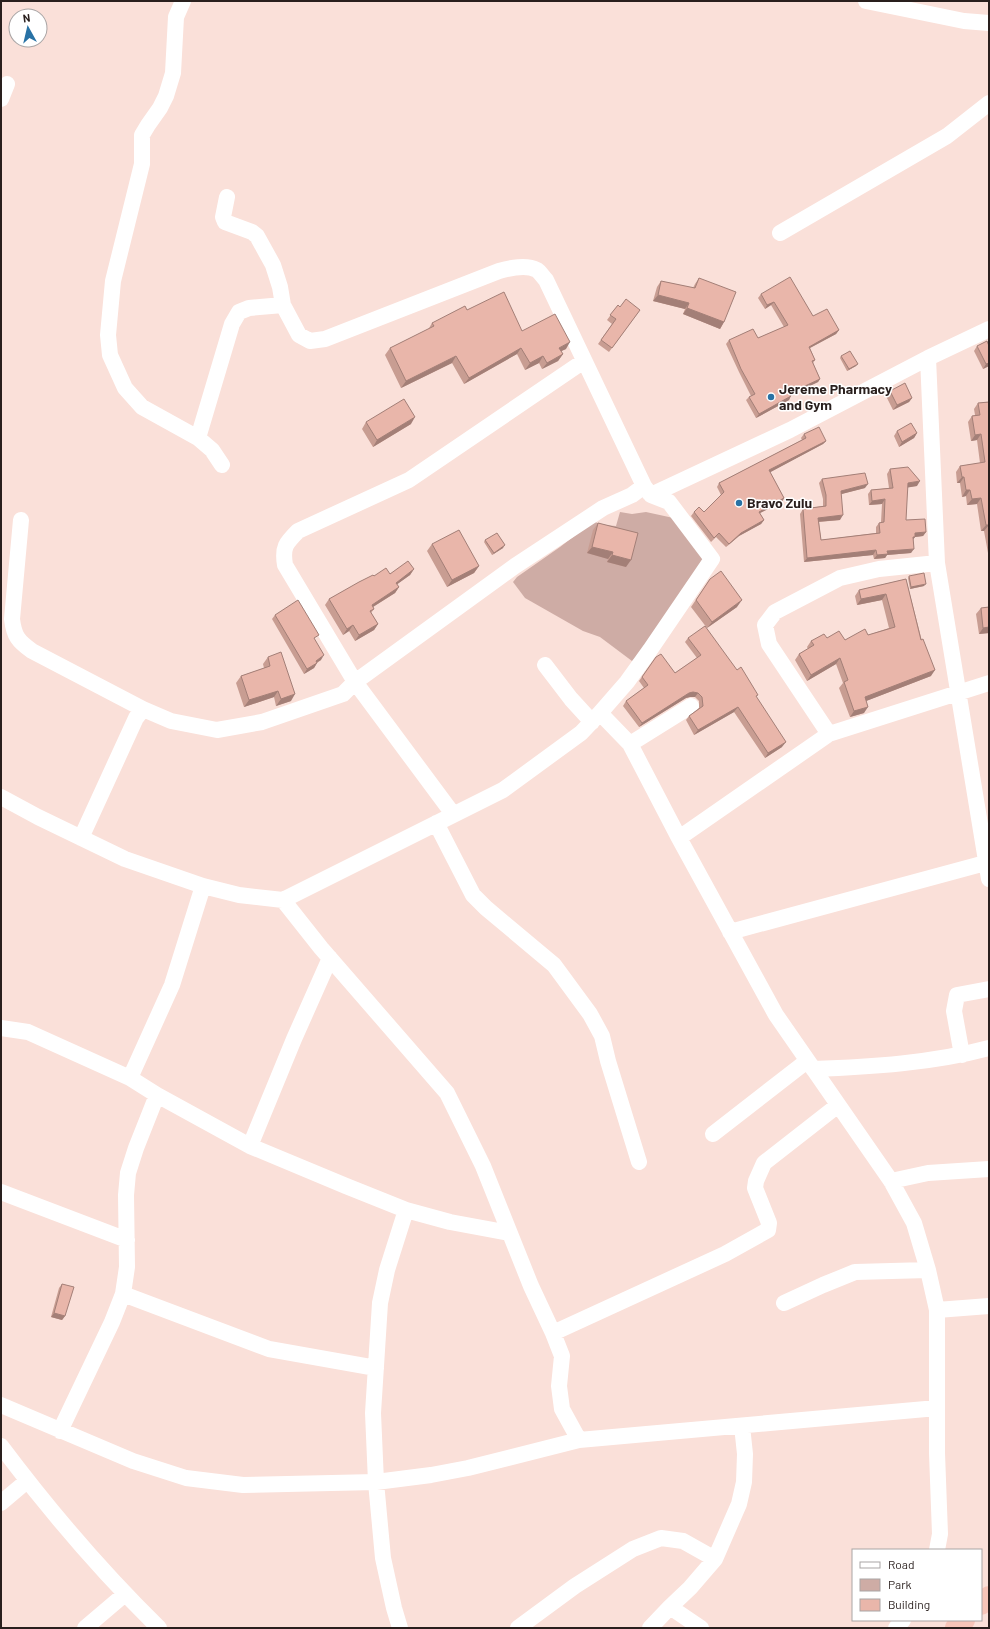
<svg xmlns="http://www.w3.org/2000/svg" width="990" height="1629" viewBox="0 0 990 1629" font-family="Barlow,sans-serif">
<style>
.green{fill:#ceaca5}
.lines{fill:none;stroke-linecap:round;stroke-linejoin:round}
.minor{stroke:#fff;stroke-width:16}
.highway{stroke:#f6c4b8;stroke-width:22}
.wall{fill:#c89d92}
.shaded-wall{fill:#a37f77}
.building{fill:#e9b6aa;stroke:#a37f77}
.poi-dot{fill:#2872a5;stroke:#fff;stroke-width:1.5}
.labels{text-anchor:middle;stroke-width:3;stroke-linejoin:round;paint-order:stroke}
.poi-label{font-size:14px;font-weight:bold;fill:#291f1d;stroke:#fff;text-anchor:start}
</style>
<rect width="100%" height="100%" fill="#fae0d9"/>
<path class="green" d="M620,512L632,514L646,512L678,519L708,560L647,648L632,661L600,637L583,631L525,598L513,582L517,577L560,547L586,527L595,522L603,525L616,526Z"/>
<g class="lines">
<path class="minor" d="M183,1L176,17L173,73L166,96L160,108L148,125L142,135V164L113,281L108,335L110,355L125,388L142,407L198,438L212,450L222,465
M866,1L964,21L989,23
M1,99L7,84
M227,197L223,217L225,222L252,232L257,236L273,265L280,287L283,305
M780,233L947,136L989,103
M928,358L937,563L989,879
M198,438L232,324L239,312L249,308L283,305L299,335L310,341L325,339L499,271C510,268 526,264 537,270C540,272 543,277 546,280L644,486L650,494
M21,520L12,619C14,636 18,641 32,651L143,709L171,721L217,730L262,722L343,694L355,682L515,566L603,508L632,495L644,486
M545,665L571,699L592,722
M600,713L630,744L679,838L776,1015L891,1181L914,1223L928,1270L937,1310V1453L940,1534L937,1550
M829,734L769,644L765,625L775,612L840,578L879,569L937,563
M630,744L691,706
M1,797L38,817L125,859L203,886L239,895L283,900L503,790L581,733L600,713L627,682L650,650L712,559L669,502L651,495L790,430L928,358L989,329
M453,814L355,682L285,565C282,547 286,543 298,531L409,480L584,361
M436,823L473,895L486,908L554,965L590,1014L602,1036L608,1061L639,1162
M81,838L136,718L143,709
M679,838L829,734L989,683
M283,900L321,948L447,1093L483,1166L531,1286L553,1333L562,1356L559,1386L562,1409L579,1440
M730,932L989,862
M1,1028L28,1032L130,1078L157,1095L250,1146L346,1186L406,1210L450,1222L509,1233
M962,1055L954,1011L957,995L989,989
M813,1069C871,1067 933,1063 989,1048
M130,1078L172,985L203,886
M713,1134L807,1061
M250,1146L294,1039L330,958
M891,1181L928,1173L989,1169
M1,1192L127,1240
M123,1294L269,1349L376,1368
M784,1303L823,1285L855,1272L928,1270
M937,1310L989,1306
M553,1333L725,1254L768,1230L769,1223L755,1188L756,1181L764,1163L837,1106
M1,1405L133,1461L186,1478L243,1485L376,1482L431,1475L468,1468L579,1440L937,1408
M60,1431L112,1322L123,1294L127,1267L126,1195L128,1173L136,1148L157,1095
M1,1446C49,1510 102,1572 159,1628
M1,1503L27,1481
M85,1628L125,1594
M400,1628L394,1608L383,1558L376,1482L373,1413L380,1303L387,1270L406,1210
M518,1628L575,1586L633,1549L661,1538L683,1541L715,1559
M650,1628L670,1607
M701,1628L670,1607L690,1588L715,1559L739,1504L744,1482L745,1454L742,1426
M896,1628L903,1620"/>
<path class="highway" d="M981,1604L989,1597
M956,1628L964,1620"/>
</g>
<path class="wall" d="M699,278L724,322L720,329L683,314L685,309L653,301L657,287L661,281L693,288L695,284Z
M761,294L813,316L839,330L836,334L810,348L815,360L813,363L820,379L818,382L791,395L789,400L756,418L746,400L749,397L751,396L739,372L726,344L729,340L758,338L784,327L771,305L765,309L758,298Z
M618,305L620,307L640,310L609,352L598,344L612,324L607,320Z
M467,310L522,331L566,349L561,351L563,354L558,361L542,369L539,363L525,370L517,354L464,384L452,363L401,388L385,355L390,348L428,330L432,323Z
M977,346L989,366L983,369L974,351Z
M841,356L856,366L847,371L840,358Z
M890,391L912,398L909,402L893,410L886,396Z
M989,402V552L988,553L984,531H981L977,504L967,505L966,496L962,497L960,483H957L956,472L960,466L980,463L977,440L971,441L968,422L972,416L975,415L974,409L978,403Z
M366,422L411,424L373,447L362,429Z
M897,431L917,433L914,438L899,447L894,436Z
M804,434L826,441L823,444L770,472L784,498L782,502L760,513L764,520L761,524L739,536L726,547L716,537L711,542L691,516L694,512H704L721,495L717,487L719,483L802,440L801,438Z
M890,469L917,486L907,487L906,520L926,532L923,536L915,537L913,539L911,553L887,555L885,558L874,559L873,555L804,562L800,514L803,509L823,506V499L819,483L822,479L865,488L841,494L840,520L819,522L821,540L876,533V527L879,523L881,522L882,504L869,505L868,494L871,490L889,488L887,474Z
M598,523L626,567L607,562L608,559L587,553L593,530Z
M485,540L503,548L492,555L484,542Z
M432,544L479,566L474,573L447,587L427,551Z
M414,569L410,575L397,584L399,587L395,593L373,607L374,609L371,613L378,624L374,630L355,641L349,631L343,635L325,605L329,599L374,576Z
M909,576L924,586L910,589L908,578Z
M710,579L737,607L707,628L691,607Z
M906,579L931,676L866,701L864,713L850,717L839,688L843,683L836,664L807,681L795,660L799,654L808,649L807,647L811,641L827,638L845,640L868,635L889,628L882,600L857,605L855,596L859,590Z
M989,607V633L979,634L976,614L981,608Z
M275,615L315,640L321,660L317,663L314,668L304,674L272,619Z
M688,638L756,697L782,747L765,758L734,712L694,735L686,720L689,716L699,708V701L695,697H690L686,698L639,727L623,706L626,701L644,688L639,681L656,657L675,673L697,658L685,642Z
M268,657L291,701L276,706L274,697L244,707L236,683L241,676L264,668L263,664Z
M62,1284L65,1316L62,1320L51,1317L59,1288Z"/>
<path class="shaded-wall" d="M658,295L689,303L685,309L653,301Z
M774,302L771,305L765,309L767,305Z
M687,308L724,322L720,329L683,314Z
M839,330L836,334L806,350L809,347Z
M570,342L566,349L555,354L559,348Z
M521,348L517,354L464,384L469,378Z
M563,354L558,361L542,369L547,363Z
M456,356L452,363L401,388L406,381Z
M543,356L539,363L525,370L530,363Z
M989,363V366L983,369L986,364Z
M858,364L856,366L847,371L849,369Z
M820,379L818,382L787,397L790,393Z
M791,396L789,400L756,418L759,414Z
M912,398L909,402L893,410L897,405Z
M415,417L411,424L373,447L377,440Z
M917,433L914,438L899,447L902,442Z
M981,434L977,440L971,441L975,435Z
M826,441L823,444L767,474L769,470Z
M962,477H964L960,483H957Z
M920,481L917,486L905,488L908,483Z
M868,484L865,488L838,495L841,491Z
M966,490H970L966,496L962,497Z
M784,498L782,502L756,515L759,512Z
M981,498L977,504L967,505L972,499Z
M885,499L882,504L869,505L872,501Z
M843,515L840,520L815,522L818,518Z
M764,520L761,524L739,536L726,547L729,544L741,533Z
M986,525H989L984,531H981Z
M926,532L923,536L915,537L912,541H910L915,533Z
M505,545L503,548L492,555L494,553Z
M592,547L613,552L608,559L587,553Z
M914,549L911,553L887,555L885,558L874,559L877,555L887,551Z
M876,550L873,555L804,562L807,558Z
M612,555L631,560L626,567L607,562Z
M479,566L474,573L447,587L452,580Z
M414,569L410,575L392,588L396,583Z
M926,584L924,586L910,589L911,587Z
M399,587L395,593L368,610L372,605Z
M886,594L882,600L857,605L861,599Z
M742,600L737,607L707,628L712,622Z
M378,624L374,630L355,641L359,635Z
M353,625L349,631L343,635L347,629Z
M989,627V633L979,634L983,628Z
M324,655L321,660L312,665L316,661Z
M840,658L836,664L807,681L811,675Z
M317,663L314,668L304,674L307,669Z
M935,670L931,676L861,703L865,697Z
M278,691L274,697L244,707L249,700Z
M693,692L698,693L695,697H690L686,698L639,727L642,723L689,693Z
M295,694L291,701L276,706L281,699Z
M738,707L734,712L694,735L698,730Z
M868,707L864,713L850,717L854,711Z
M786,742L782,747L765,758L768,753Z
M54,1313L65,1316L62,1320L51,1317Z"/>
<path class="building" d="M790,277L813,316L827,309L839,330L809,347L815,360L812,361L820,379L790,393L791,396L759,414L749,397L755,394L741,369L729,340L753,329L758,338L788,325L774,302L767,305L761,294Z
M699,278L736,292L724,322L687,308L689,303L658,295L661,281L695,288Z
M504,292L522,331L555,314L570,342L559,348L563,354L547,363L543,356L530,363L521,348L469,378L456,356L406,381L390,348L434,326L432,323L465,306L467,310Z
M626,299L640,310L612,348L601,340L616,319L610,315L618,305L620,307Z
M987,341L989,346V363L986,364L977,346Z
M850,351L858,364L849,369L841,356Z
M905,383L912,398L897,405L890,391Z
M404,399L415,417L377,440L366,422Z
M989,402V526V525H986L981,498L972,499L970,490H966L964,477H962L960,466L985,462L981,434L975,435L972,416L980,415L978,403Z
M911,423L917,433L902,442L897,431Z
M819,427L826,441L769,470L784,498L759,512L764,520L741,533L729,544L719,533L714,538L694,512L699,507L704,512L724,492L719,483L806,438L804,434Z
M908,467L920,481L908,483L906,520L925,519L926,532L915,533V537H913L914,549L887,551L888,554L877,555L876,550L807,558L803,509L826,506V495L822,479L865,473L868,484L841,491L843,515L818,518L821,540L880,533L879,523L884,522L885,499L872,501L871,490L893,488L890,469Z
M598,523L638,533L631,560L612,555L613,552L592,547Z
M459,530L479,566L452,580L432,544Z
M497,533L505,545L494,553L485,540Z
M408,561L414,569L396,583L399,587L372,605L374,609L370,611L378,624L359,635L353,625L347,629L329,599L359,582L373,575L374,576L386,568L390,574Z
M721,571L742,600L712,622L696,600L710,579Z
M924,573L926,584L911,587L909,576Z
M906,579L921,640L923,639L935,670L865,697L868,707L854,711L844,682L848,680L840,658L811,675L799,654L814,645L811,641L824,634L827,638L839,631L845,640L865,629L868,635L895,627L886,594L861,599L859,590Z
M298,600L319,635L314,638L324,655L316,661L317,663L307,669L275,615Z
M989,607V627L983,628L981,608Z
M705,626L737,670L741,667L758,695L756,696L786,742L768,753L738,707L698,730L689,716L703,706L702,697L698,693L693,692L689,693L642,723L626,701L648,685L642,677L656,657L661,654L675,673L701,655L688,638Z
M281,652L295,694L281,699L278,691L249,700L241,676L270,666L268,657Z
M62,1284L74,1287L65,1316L54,1313Z"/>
<g class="poi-dot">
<circle cx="771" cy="397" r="4"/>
<circle cx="739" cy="503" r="4"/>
</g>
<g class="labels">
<g class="poi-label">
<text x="779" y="394">Jereme Pharmacy<tspan x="779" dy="16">and Gym</tspan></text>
<text x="747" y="508">Bravo Zulu</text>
</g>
</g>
<rect width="990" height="1629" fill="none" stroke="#291f1d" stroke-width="4"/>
<rect x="852" y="1549" width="130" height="72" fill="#ffffff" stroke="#a9a5a5"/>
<rect x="860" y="1562" width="20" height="6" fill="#ffffff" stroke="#a9a5a5"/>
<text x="888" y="1569" font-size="12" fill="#291f1d">Road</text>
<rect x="860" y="1579" width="20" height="12" fill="#ceaca5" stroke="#a9a5a5"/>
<text x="888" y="1589" font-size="12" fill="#291f1d">Park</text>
<rect x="860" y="1599" width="20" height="12" fill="#e9b6aa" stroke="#a9a5a5"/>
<text x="888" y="1609" font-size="12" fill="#291f1d">Building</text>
<g transform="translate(28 28) rotate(352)"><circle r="19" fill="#ffffff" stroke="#a9a5a5"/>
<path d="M0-3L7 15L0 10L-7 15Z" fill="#2872a5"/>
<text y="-6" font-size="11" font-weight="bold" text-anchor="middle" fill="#291f1d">N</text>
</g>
</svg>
